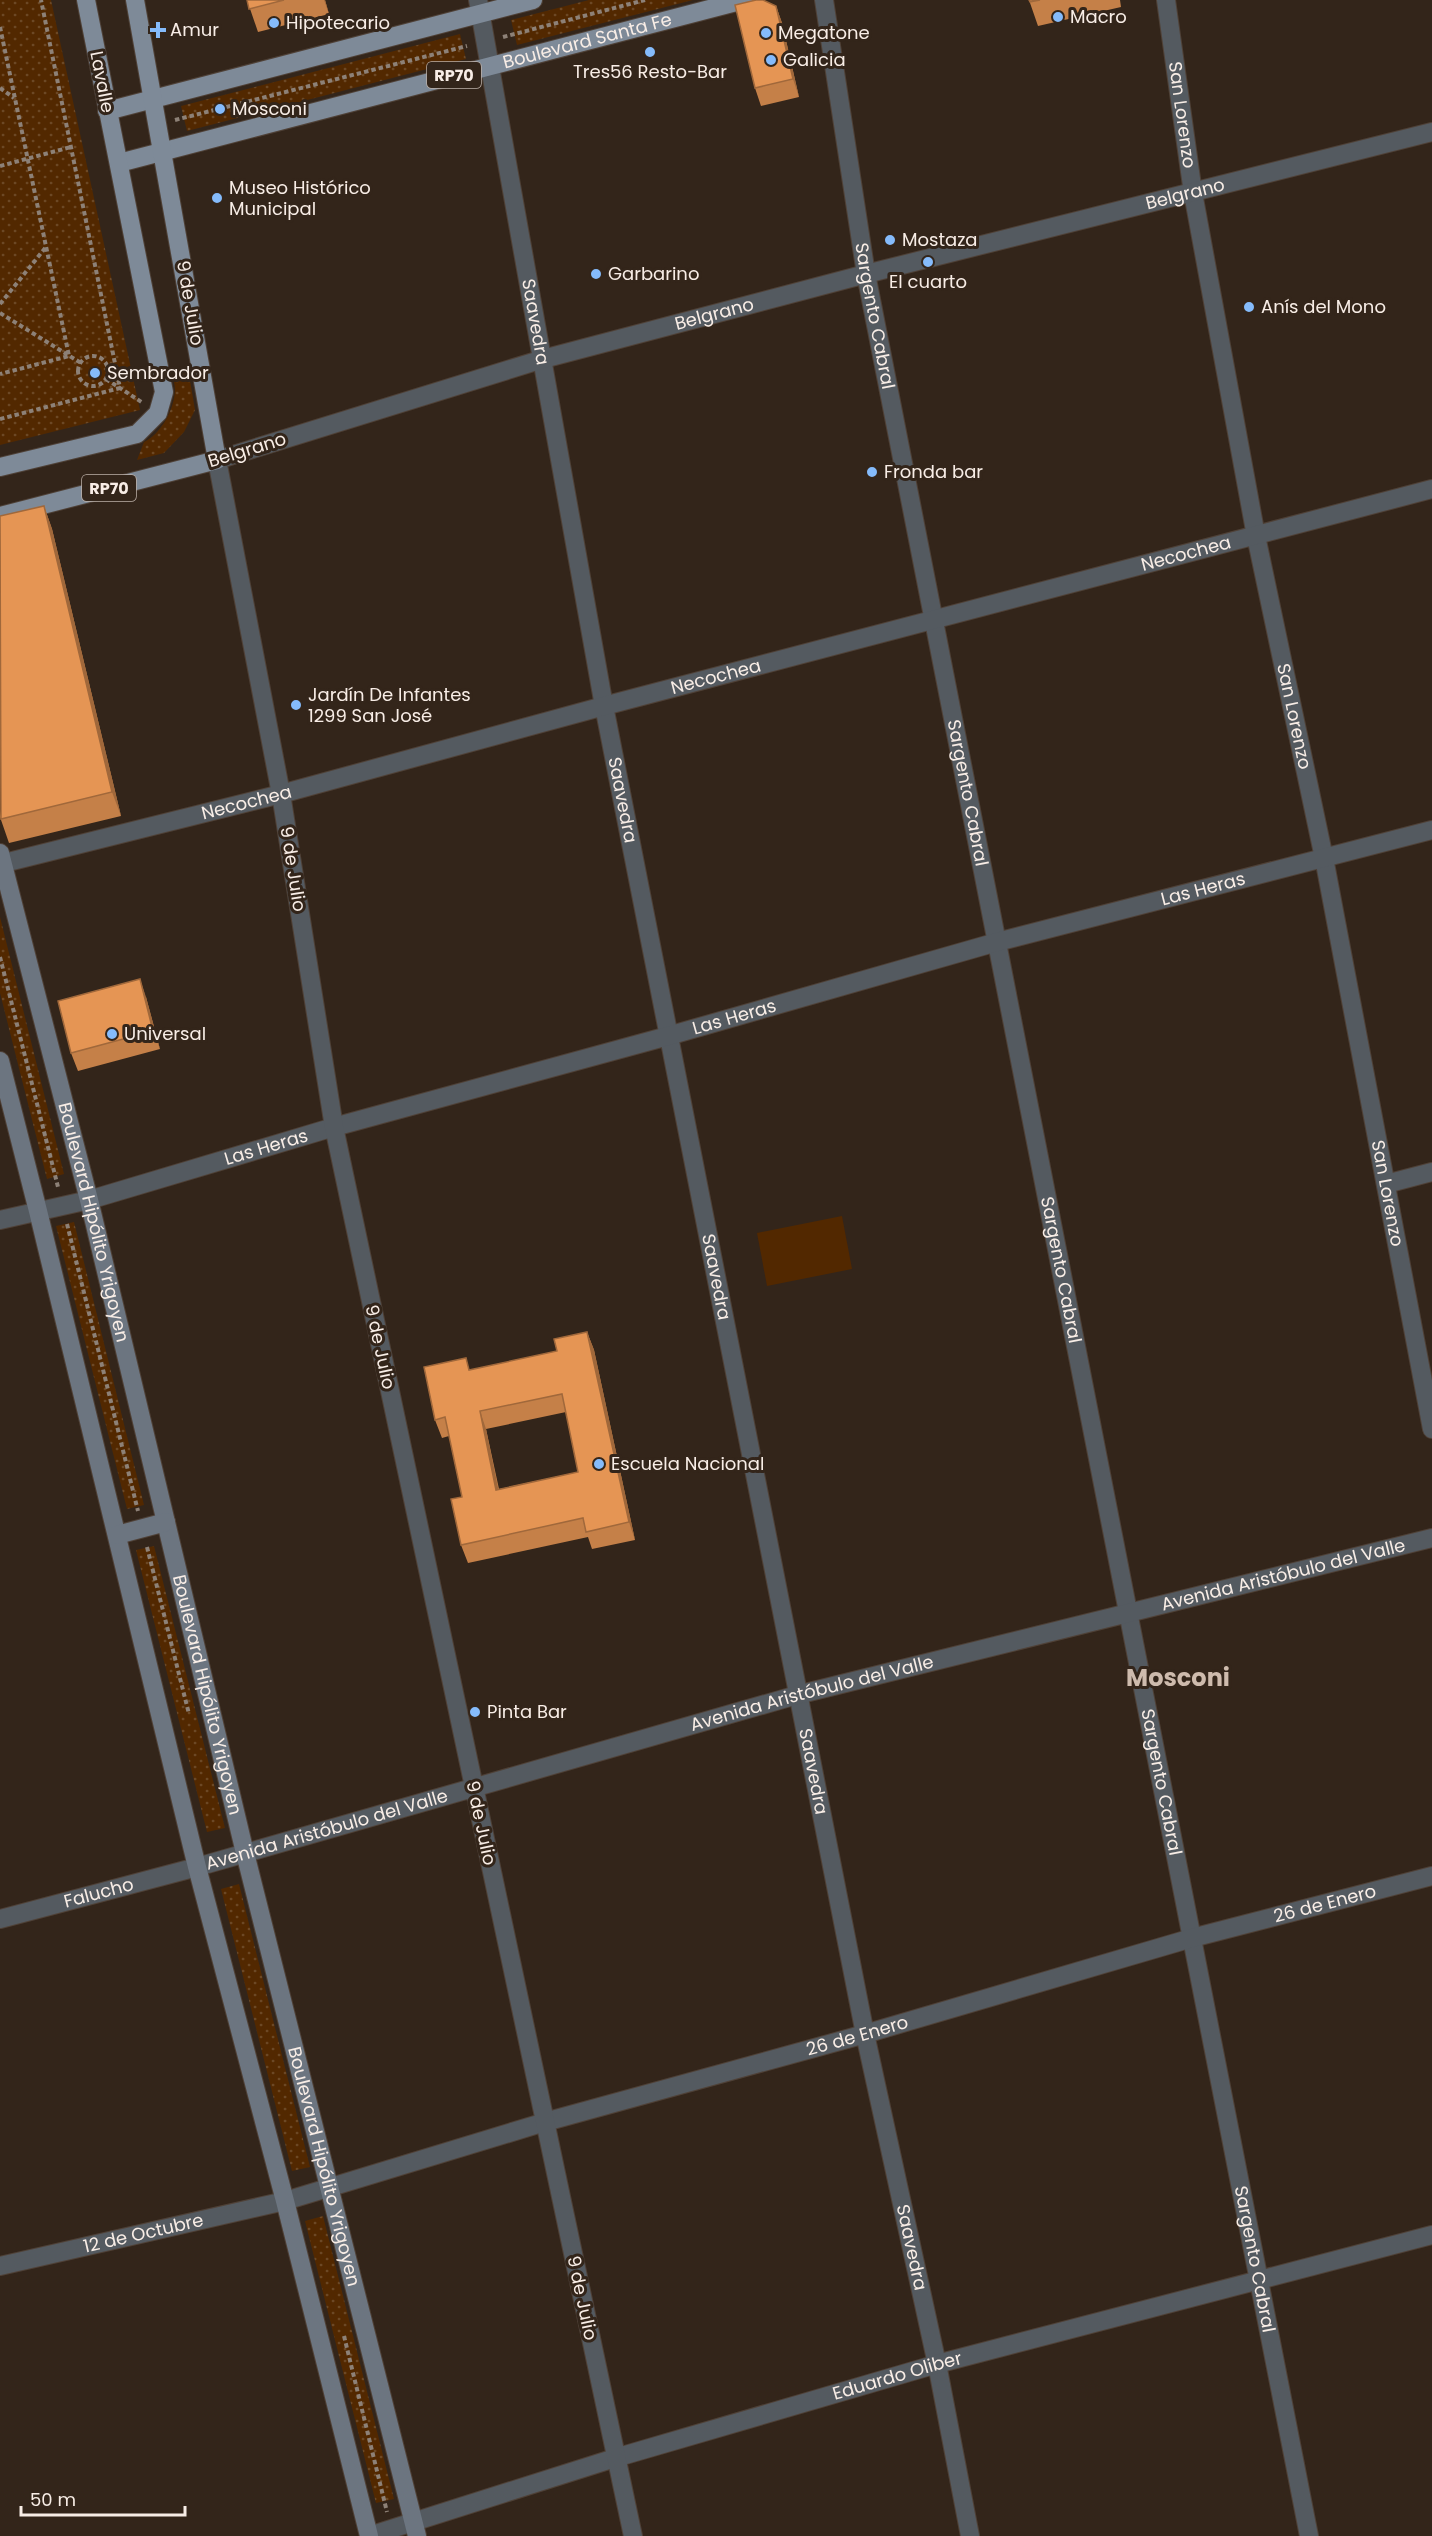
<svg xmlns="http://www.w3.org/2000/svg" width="1432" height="2536" viewBox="0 0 1432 2536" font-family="Poppins,sans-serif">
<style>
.green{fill:url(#green-dots)}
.pitch{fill:#522800}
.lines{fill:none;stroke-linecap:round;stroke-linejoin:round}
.minor-casing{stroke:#4f4137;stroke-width:20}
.tertiary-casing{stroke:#4f4137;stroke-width:20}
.secondary-casing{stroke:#4f4137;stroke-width:20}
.primary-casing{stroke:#4f4137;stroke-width:20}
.path{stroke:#8d8177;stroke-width:4;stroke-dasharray:4.5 3;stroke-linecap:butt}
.minor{stroke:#545a60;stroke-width:18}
.tertiary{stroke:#545a60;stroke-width:18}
.secondary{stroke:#6c7580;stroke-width:18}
.primary{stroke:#7e8a98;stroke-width:18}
.wall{fill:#c58048;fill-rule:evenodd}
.shaded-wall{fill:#a0683b}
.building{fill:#e59554;stroke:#a0683b;stroke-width:1.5;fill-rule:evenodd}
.poi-dot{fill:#85bbfb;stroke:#33251a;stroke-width:2}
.labels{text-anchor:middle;stroke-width:6;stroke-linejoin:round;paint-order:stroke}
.shield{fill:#33251a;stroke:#bdb1a9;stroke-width:1.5}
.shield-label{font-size:16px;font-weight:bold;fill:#f8ede6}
.poi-label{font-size:18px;fill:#f8ede6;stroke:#33251a;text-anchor:start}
.street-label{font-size:18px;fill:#f8ede6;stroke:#33251a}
.district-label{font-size:24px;font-weight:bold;fill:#cebbad;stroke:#33251a}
</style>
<defs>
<pattern id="green-dots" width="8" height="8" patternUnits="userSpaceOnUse" patternTransform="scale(1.5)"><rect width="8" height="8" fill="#522800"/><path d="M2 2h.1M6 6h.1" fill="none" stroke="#6c4825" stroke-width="1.8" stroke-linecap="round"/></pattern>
</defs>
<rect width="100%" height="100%" fill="#33251a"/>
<path class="green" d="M0,0H51L140,410L0,445Z
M589,0H693L517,45L511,20Z
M460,34L466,59L187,131L181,106Z
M188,369L195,410L184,432L164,453L137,460L144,442C162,434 179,402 174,382Z
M0,917L64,1174L47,1179L0,993Z
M74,1222L144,1505L127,1509L56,1226Z
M154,1546L225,1828L207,1832L136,1550Z
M239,1884L310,2167L292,2171L221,1889Z
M323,2216L394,2499L376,2503L305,2221Z"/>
<path class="pitch" d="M842,1216L852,1269L767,1286L757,1233Z"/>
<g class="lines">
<g class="minor-casing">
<g id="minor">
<path id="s1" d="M478,0L604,706L865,2034L937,2364L970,2536"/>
<path id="s2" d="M824,0L866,274L1309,2536"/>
<path id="s3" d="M1166,0L1193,193L1256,536L1324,858L1432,1429"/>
<path id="s4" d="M0,864L281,794L604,706L1432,489"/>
<path d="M1386,1184L1432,1172"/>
<path id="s5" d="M0,1220L89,1200L334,1127L668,1036L997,942L1432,830"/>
<path id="s6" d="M0,1919L197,1867"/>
<path id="s7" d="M0,2266L285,2201L545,2122L865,2034L1192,1938L1432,1876"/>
<path id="s8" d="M369,2536L615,2458L937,2364L1432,2235"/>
<path id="s9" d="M633,2536L334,1127L281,794L217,460L543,359L866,274L1432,132"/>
</g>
</g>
<g class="tertiary-casing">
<g id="tertiary">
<path id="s10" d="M197,1867L797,1695L1432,1538"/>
</g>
</g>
<g class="secondary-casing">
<g id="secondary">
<path id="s11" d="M0,853L89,1200L245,1853L417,2536"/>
<path d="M0,1061L38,1211L197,1867L285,2201L369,2536"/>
<path d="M117,1535L166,1522"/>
</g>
</g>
<g class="primary-casing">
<g id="primary">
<path d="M107,111L533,0"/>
<path id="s12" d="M119,163L744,0"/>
<path d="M0,467L137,434L158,413L164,392L86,0"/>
<path d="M0,516L217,460L135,0"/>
</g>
</g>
<path class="path" d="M0,27L69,356L0,374
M503,37L645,0
M0,88L14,98
M175,120L467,46
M0,166L71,147
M0,304L46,247
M0,313L81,363
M78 371a15 15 0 1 1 30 0a15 15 0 1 1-30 0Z
M106,379L143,403
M0,419L120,388L41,0
M0,957L58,1187
M67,1224L138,1511
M147,1547L189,1714
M344,2336L387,2512"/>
<use href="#minor" class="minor"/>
<use href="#tertiary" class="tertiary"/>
<use href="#secondary" class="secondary"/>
<use href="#primary" class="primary"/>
</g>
<path class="wall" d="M247,0H325L329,14L258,32Z
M1029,0H1120L1121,7L1038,26Z
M776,6L782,23L799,97L761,106L755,88Z
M44,506L52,529L121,816L9,843L0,817Z
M146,997L160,1049L78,1071L71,1053Z
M587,1332L594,1350L635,1540L592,1549L588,1537L468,1563L461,1545L462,1497L449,1436L442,1438L435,1420L470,1370L557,1351ZM566,1412L578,1472L499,1489L486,1429Z"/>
<path class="shaded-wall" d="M324,0H325L329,14Z
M776,6L782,23L799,97L793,79Z
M44,506L52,529L121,816L112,792Z
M140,979L146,997L160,1049L153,1031Z
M587,1332L594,1350L635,1540L629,1522Z
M480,1411L486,1429L502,1507L496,1490Z"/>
<path class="building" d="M247,0H284L249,9Z
M756,0H763L776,6L793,79L755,88L735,5Z
M1029,0H1040L1030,2Z
M44,506L112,792L1,819L0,516Z
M140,979L153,1031L71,1053L58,1001Z
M587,1332L629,1522L586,1532L583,1518L461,1545L451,1499L462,1497L445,1417L435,1420L424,1367L466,1358L469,1370L557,1351L554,1339ZM562,1394L578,1472L496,1490L480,1411Z"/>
<g class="poi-dot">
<circle cx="1058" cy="17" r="6"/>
<circle cx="274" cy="23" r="6"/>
<path d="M155 21h6v6h6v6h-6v6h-6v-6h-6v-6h6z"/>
<circle cx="766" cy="33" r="6"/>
<circle cx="650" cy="52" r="6"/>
<circle cx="771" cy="60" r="6"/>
<circle cx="220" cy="109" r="6"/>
<circle cx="217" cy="198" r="6"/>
<circle cx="890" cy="240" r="6"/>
<circle cx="928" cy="262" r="6"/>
<circle cx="596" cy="274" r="6"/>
<circle cx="1249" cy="307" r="6"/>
<circle cx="95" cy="373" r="6"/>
<circle cx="872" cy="472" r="6"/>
<circle cx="296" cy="705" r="6"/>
<circle cx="112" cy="1034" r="6"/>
<circle cx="599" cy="1464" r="6"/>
<circle cx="475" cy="1712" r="6"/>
</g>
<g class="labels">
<g class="shield">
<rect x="427" y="62" width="54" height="26" rx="4.5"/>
<rect x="82" y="475" width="54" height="26" rx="4.5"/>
</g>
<g class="shield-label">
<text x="454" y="81">RP70</text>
<text x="109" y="494">RP70</text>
</g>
<g class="poi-label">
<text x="1070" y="23">Macro</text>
<text x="286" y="29">Hipotecario</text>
<text x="170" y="36">Amur</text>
<text x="778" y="39">Megatone</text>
<text x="783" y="66">Galicia</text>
<text x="650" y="78" text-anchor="middle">Tres56 Resto-Bar</text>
<text x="232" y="115">Mosconi</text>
<text x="229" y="194">Museo Histórico<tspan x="229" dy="21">Municipal</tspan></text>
<text x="902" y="246">Mostaza</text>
<text x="608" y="280">Garbarino</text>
<text x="928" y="288" text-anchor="middle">El cuarto</text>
<text x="1261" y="313">Anís del Mono</text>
<text x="107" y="379">Sembrador</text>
<text x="884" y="478">Fronda bar</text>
<text x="308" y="701">Jardín De Infantes<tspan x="308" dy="21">1299 San José</tspan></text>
<text x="124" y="1040">Universal</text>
<text x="611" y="1470">Escuela Nacional</text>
<text x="487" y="1718">Pinta Bar</text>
</g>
<g class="street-label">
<text dy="6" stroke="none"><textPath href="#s12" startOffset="484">Boulevard Santa Fe</textPath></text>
<text transform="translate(102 82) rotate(79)" y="6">Lavalle</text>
<text dy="6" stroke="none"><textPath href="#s3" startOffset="116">San Lorenzo</textPath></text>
<text dy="6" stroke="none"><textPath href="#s9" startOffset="3122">Belgrano</textPath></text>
<text transform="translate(190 303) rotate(80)" y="6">9 de Julio</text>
<text dy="6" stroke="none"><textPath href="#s9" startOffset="2636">Belgrano</textPath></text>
<text dy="6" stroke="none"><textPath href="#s2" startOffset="320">Sargento Cabral</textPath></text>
<text dy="6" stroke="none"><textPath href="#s1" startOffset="327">Saavedra</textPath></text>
<text transform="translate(247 450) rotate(-17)" y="6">Belgrano</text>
<text dy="6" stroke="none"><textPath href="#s4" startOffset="1226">Necochea</textPath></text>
<text dy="6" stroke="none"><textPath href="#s4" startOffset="740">Necochea</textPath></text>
<text dy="6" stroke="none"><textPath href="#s3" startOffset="728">San Lorenzo</textPath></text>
<text dy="6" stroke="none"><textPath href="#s2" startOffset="806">Sargento Cabral</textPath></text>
<text dy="6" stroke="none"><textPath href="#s1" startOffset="813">Saavedra</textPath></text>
<text dy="6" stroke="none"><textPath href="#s4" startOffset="254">Necochea</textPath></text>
<text transform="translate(293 869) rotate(81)" y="6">9 de Julio</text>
<text dy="6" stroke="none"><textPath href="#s5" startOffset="1248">Las Heras</textPath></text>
<text dy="6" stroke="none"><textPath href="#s5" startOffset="762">Las Heras</textPath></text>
<text dy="6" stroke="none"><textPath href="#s5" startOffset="276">Las Heras</textPath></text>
<text dy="6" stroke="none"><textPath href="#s3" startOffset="1214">San Lorenzo</textPath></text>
<text dy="6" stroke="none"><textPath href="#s11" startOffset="381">Boulevard Hipólito Yrigoyen</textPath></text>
<text dy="6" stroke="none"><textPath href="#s2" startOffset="1292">Sargento Cabral</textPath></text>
<text dy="6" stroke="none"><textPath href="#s1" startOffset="1299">Saavedra</textPath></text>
<text transform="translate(380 1347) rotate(78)" y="6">9 de Julio</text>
<text dy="6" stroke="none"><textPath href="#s10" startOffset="1125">Avenida Aristóbulo del Valle</textPath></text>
<text dy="6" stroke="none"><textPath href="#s10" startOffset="639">Avenida Aristóbulo del Valle</textPath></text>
<text dy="6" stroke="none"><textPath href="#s11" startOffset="867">Boulevard Hipólito Yrigoyen</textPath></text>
<text dy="6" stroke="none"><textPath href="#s1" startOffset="1803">Saavedra</textPath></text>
<text dy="6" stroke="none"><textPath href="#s2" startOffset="1814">Sargento Cabral</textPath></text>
<text transform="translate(481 1823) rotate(78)" y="6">9 de Julio</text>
<text dy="6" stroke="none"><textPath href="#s10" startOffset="135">Avenida Aristóbulo del Valle</textPath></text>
<text dy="6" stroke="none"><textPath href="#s6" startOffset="102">Falucho</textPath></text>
<text dy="6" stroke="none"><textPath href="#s7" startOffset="1374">26 de Enero</textPath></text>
<text dy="6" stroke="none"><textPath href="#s7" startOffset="888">26 de Enero</textPath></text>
<text dy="6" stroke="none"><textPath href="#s11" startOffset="1353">Boulevard Hipólito Yrigoyen</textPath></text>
<text dy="6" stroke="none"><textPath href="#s7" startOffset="147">12 de Octubre</textPath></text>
<text dy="6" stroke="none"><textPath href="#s1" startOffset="2289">Saavedra</textPath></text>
<text dy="6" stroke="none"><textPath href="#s2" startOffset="2300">Sargento Cabral</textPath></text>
<text transform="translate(582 2298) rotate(78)" y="6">9 de Julio</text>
<text dy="6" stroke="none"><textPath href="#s8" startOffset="552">Eduardo Oliber</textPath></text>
</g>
<g class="district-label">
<text x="1178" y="1686">Mosconi</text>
</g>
</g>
<path d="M21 2506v9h164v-9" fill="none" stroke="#f8ede6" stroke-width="3"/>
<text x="30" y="2506" font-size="18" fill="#f8ede6" stroke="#33251a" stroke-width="4.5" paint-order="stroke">50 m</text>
</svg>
